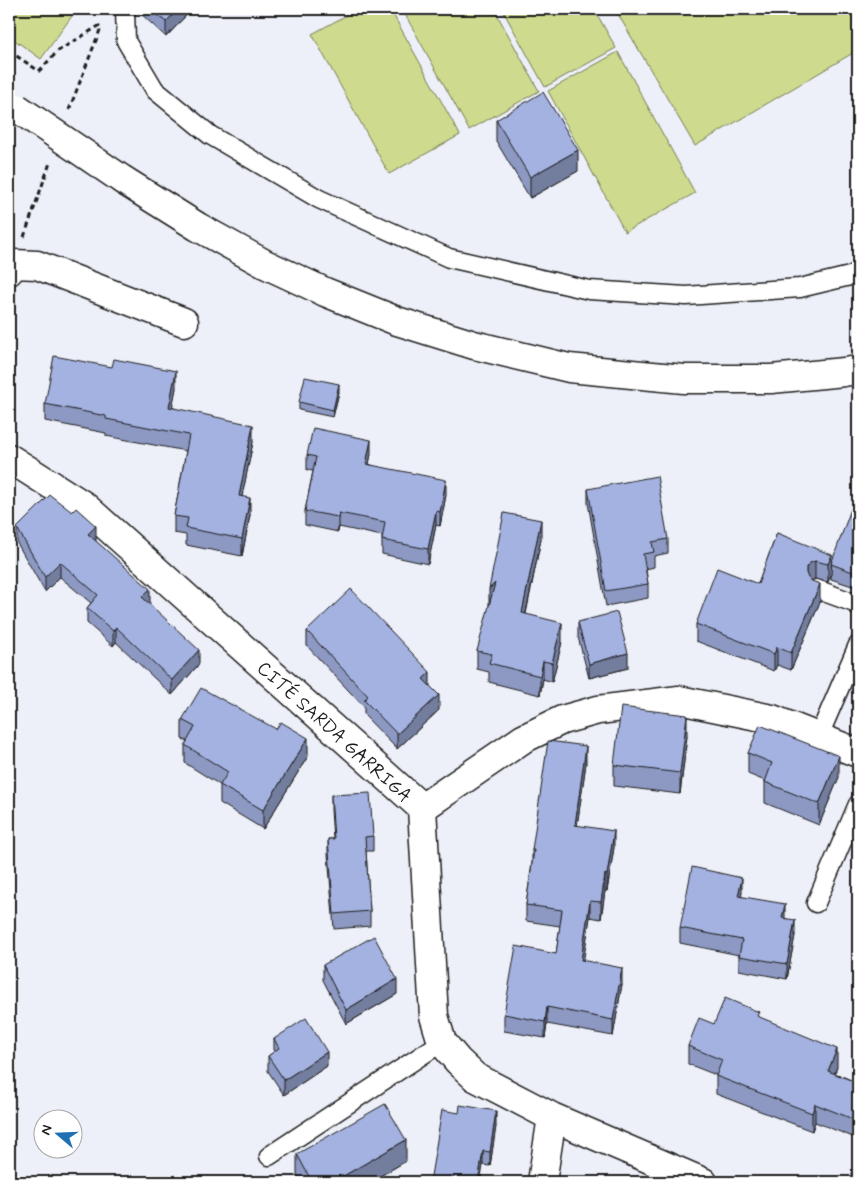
<svg xmlns="http://www.w3.org/2000/svg" width="867" height="1191" viewBox="0 0 867 1191" font-family="Mynerve,sans-serif">
<style>
.green{fill:#ceda8d;stroke:#757b54}
.lines{fill:none;stroke-linecap:round;stroke-linejoin:round}
.lane-casing{stroke:#1c1c1c;stroke-width:21}
.street-casing{stroke:#1c1c1c;stroke-width:31}
.primary-casing{stroke:#1c1c1c;stroke-width:31}
.path{stroke:#1c1c1c;stroke-width:3;stroke-dasharray:5 4;stroke-linecap:butt}
.lane{stroke:#fff;stroke-width:18}
.street{stroke:#fff;stroke-width:28}
.primary{stroke:#fff;stroke-width:28}
.primary-bridge-casing{stroke:#1c1c1c;stroke-width:31;stroke-linecap:butt}
.primary-bridge{stroke:#fff;stroke-width:28}
.wall{fill:#8d99c2;stroke:#1c1c1c}
.shaded-wall{fill:#737d9e;stroke:#1c1c1c}
.building{fill:#a4b2e1;stroke:#1c1c1c}
.labels{text-anchor:middle;stroke-width:5;stroke-linejoin:round;paint-order:stroke}
.street-label{font-size:19px;fill:#1c1c1c;stroke:#fff}
</style>
<rect width="100%" height="100%" fill="#edf0f9"/>
<filter id="ink" filterUnits="userSpaceOnUse"><feTurbulence type="fractalNoise" baseFrequency=".02" numOctaves="2"/><feDisplacementMap in="SourceGraphic" scale="10" xChannelSelector="R" yChannelSelector="G"/><feConvolveMatrix kernelMatrix="1 2 1 2 8 2 1 2 1" color-interpolation-filters="sRGB"/></filter>
<g filter="url(#ink)">
<path class="green" d="M9,9H77L41,59L9,36Z
M358,9H390L460,135L389,174L312,34Z
M402,9H494L539,91L469,130Z
M502,9H594L616,48L545,87Z
M615,9H855L858,14V50L695,146Z
M618,52L695,193L625,232L548,91Z"/>
<g class="lines">
<g class="lane-casing">
<path id="lane" d="M125,9L126,41L155,90L210,135L319,199L449,258L589,290L686,296L800,288L850,276L858,272
M816,589L857,604L858,606
M818,738L858,645
M816,903L858,804
M269,1156L442,1042"/>
</g>
<g class="street-casing">
<path id="street" d="M9,271L14,264L37,265L184,322
M9,458L83,505L422,808L434,1016L442,1042L458,1061L475,1077L552,1117L703,1182
M422,808L523,739L562,720L598,710L679,700L772,719L858,753
M542,1182L552,1117"/>
</g>
<g class="primary-casing">
<path id="primary" d="M123,180L198,227L265,264L325,292L397,321L474,345L569,368L684,379H771L844,372L858,370"/>
</g>
<path class="path" d="M9,51L39,71L58,51L102,24
M69,110L100,30
M24,237L50,163"/>
<use href="#lane" class="lane"/>
<use href="#street" class="street"/>
<use href="#primary" class="primary"/>
<g class="primary-bridge-casing">
<path id="primary-bridge" d="M17,108L123,180"/>
</g>
<use href="#primary-bridge" class="primary-bridge"/>
</g>
<path class="wall" d="M138,9H192L166,37L138,11Z
M496,120L578,171L530,198L496,141Z
M176,388L172,407L253,442L242,496L250,515L242,556L186,545V535L174,533V516L186,451L106,436V433L45,421V404Z
M339,392L333,417L299,410V402Z
M371,454L369,464L446,495L440,526L436,525L428,564L382,554V536L339,527L338,532L305,525V511L313,471L307,470V455Z
M588,489L668,539V553L654,556V567L646,569L648,584V598L606,606L588,503Z
M858,512V588L831,579V575L828,582L815,579L811,580L820,602L791,670L777,665L774,671L696,641V624L758,584L777,533L832,562Z
M17,528L96,541L150,603L149,604L199,664L172,695L116,642L113,646L87,623V608L91,603L60,577L45,592L17,543Z
M541,539L526,614L562,642L552,682L543,679L540,695L489,682V672L477,669V651Z
M578,622L628,668L589,678L578,637Z
M307,631L430,686L439,710L397,749L364,715V707L307,646Z
M182,720L308,756L263,829L220,803V785L185,763V745L187,741L182,739Z
M687,736L680,794L614,786V765Z
M748,753L839,777L819,825L765,803V781L748,774Z
M586,763L577,825L614,847L607,891H605L601,919L590,917L583,961L622,984L613,1036L547,1024L545,1038L504,1031V1014L556,954L560,926L526,921V905L532,863V850Z
M331,795L373,836V851H366L370,911V926L334,929L328,854V839H333L331,810Z
M742,892L741,896L785,918L795,935L787,979L739,970V955L680,943V928Z
M323,965L397,994L346,1024L323,980Z
M759,1017L837,1067L835,1073L858,1083V1139L815,1122L812,1131L716,1094V1075L688,1064V1046L714,1024Z
M274,1039L327,1066L284,1095L268,1071V1056L274,1052Z
M496,1126L490,1166L483,1165L480,1182H430Z
M297,1154L406,1161L370,1182H301L297,1175Z"/>
<path class="shaded-wall" d="M178,9H192L166,37V22Z
M578,150V171L530,198V177Z
M176,371V388L169,424V407Z
M339,384V392L333,417V410Z
M253,425V442L239,512V496Z
M371,440V454L366,478V464Z
M446,480V495L440,526V512Z
M250,498V515L242,556V539Z
M436,511V525L428,564V549Z
M339,513V527L338,532V517Z
M541,520V539L522,631V613Z
M96,526V541L88,534Z
M832,555L831,575L828,582V564Z
M815,561V579L810,581L806,585V567L810,563Z
M60,562V577L45,592V577Z
M495,583L489,608V589Z
M820,584V602L791,670V653Z
M150,589V603L142,612V597Z
M562,623V642L552,682V663Z
M116,627V642L113,646V631Z
M777,647V665L774,671V654Z
M199,650V664L172,695V680Z
M628,653V668L589,678V664Z
M543,661V679L540,695V676Z
M430,672V687L423,679Z
M439,695V710L397,749V734Z
M687,715V736L680,794V773Z
M308,738V756L263,829V810Z
M586,746V763L575,841V825Z
M839,756V777L819,825V804Z
M614,831V847L607,891V875Z
M605,874V891L601,919V902Z
M742,878V892L738,910V896Z
M590,901V917L581,977V960Z
M785,904V919L782,918Z
M795,920V935L787,979V964Z
M622,968V984L613,1036V1020Z
M397,979V994L346,1024V1010Z
M547,1007V1024L545,1038V1022Z
M837,1049V1067L828,1089V1071Z
M327,1052V1066L284,1095V1080Z
M815,1104V1122L812,1131V1113Z
M496,1111V1126L490,1166V1152Z
M406,1140V1161L370,1182H333Z
M483,1151V1165L480,1182H478Z"/>
<path class="building" d="M151,9H178L166,22Z
M543,92L578,150L530,177L496,120Z
M54,356L112,367L114,359L176,371L169,407L253,425L239,496L250,498L242,539L186,528L188,518L174,516L189,435L106,419V416L45,404Z
M305,377L339,384L333,410L299,402Z
M313,428L371,440L366,464L446,480L440,512L436,511L428,549L382,540L385,522L339,513L338,517L305,511L316,457L307,455Z
M657,476L668,539L652,542L654,552L643,554L648,584L606,591L588,489Z
M50,495L72,512L76,508L96,526L88,534L150,589L142,597L199,650L172,680L116,627L113,631L87,608L98,595L60,562L45,577L17,528Z
M851,509L858,512V574L831,564Z
M504,513L541,520L522,613L562,623L552,663L543,661L540,676L489,663L492,654L477,651L495,583L489,589Z
M777,533L832,555L828,564L815,561L810,563L806,567V573L808,578L812,581L820,584L791,653L777,647L774,654L696,624L717,568L758,584Z
M351,589L430,672L423,679L439,695L397,734L364,700L368,696L307,631Z
M617,612L628,653L589,664L578,622Z
M201,688L276,729L281,722L308,738L263,810L220,785L228,772L185,745L195,727L182,720Z
M621,707L687,715L680,773L614,765Z
M760,725L839,756L819,804L765,782L772,763L748,753Z
M548,741L586,746L575,825L614,831L607,875L605,874L601,902L590,901L581,960L622,968L613,1020L547,1007L545,1022L504,1014L516,946L556,954L562,910L526,905L534,850H532Z
M370,793L373,836L365,837L370,911L334,914L328,839H334L331,795Z
M692,867L742,878L738,896L785,904L782,918L795,920L787,964L739,956L742,940L680,928Z
M374,936L397,979L346,1010L323,965Z
M725,998L759,1012L757,1016L837,1049L828,1071L858,1083V1121L815,1104L812,1113L716,1076L722,1060L688,1046L699,1018L714,1024Z
M306,1018L327,1052L284,1080L268,1056L279,1048L274,1039Z
M385,1104L406,1140L333,1182H312L297,1154Z
M460,1105L496,1111L490,1152L483,1151L478,1182H430L442,1110L459,1113Z"/>
</g>
<g class="labels">
<g class="street-label">
<text transform="translate(335 731) rotate(42)" y="7">CITÉ SARDA GARRIGA</text>
</g>
</g>
<rect width="867" height="1191" fill="none" stroke="#fff" stroke-width="30"/>
<rect x="15" y="15" width="837" height="1161" fill="none" stroke="#1c1c1c" stroke-width="2" filter="url(#ink)"/>
<g transform="translate(58 1134) rotate(289)"><circle r="24" fill="#ffffff" stroke="#a4a4a4"/>
<path d="M0-4L9 19L0 12L-9 19Z" fill="#1f6fb2"/>
<text y="-8" font-size="14" font-weight="bold" text-anchor="middle" fill="#1c1c1c">N</text>
</g>
</svg>
